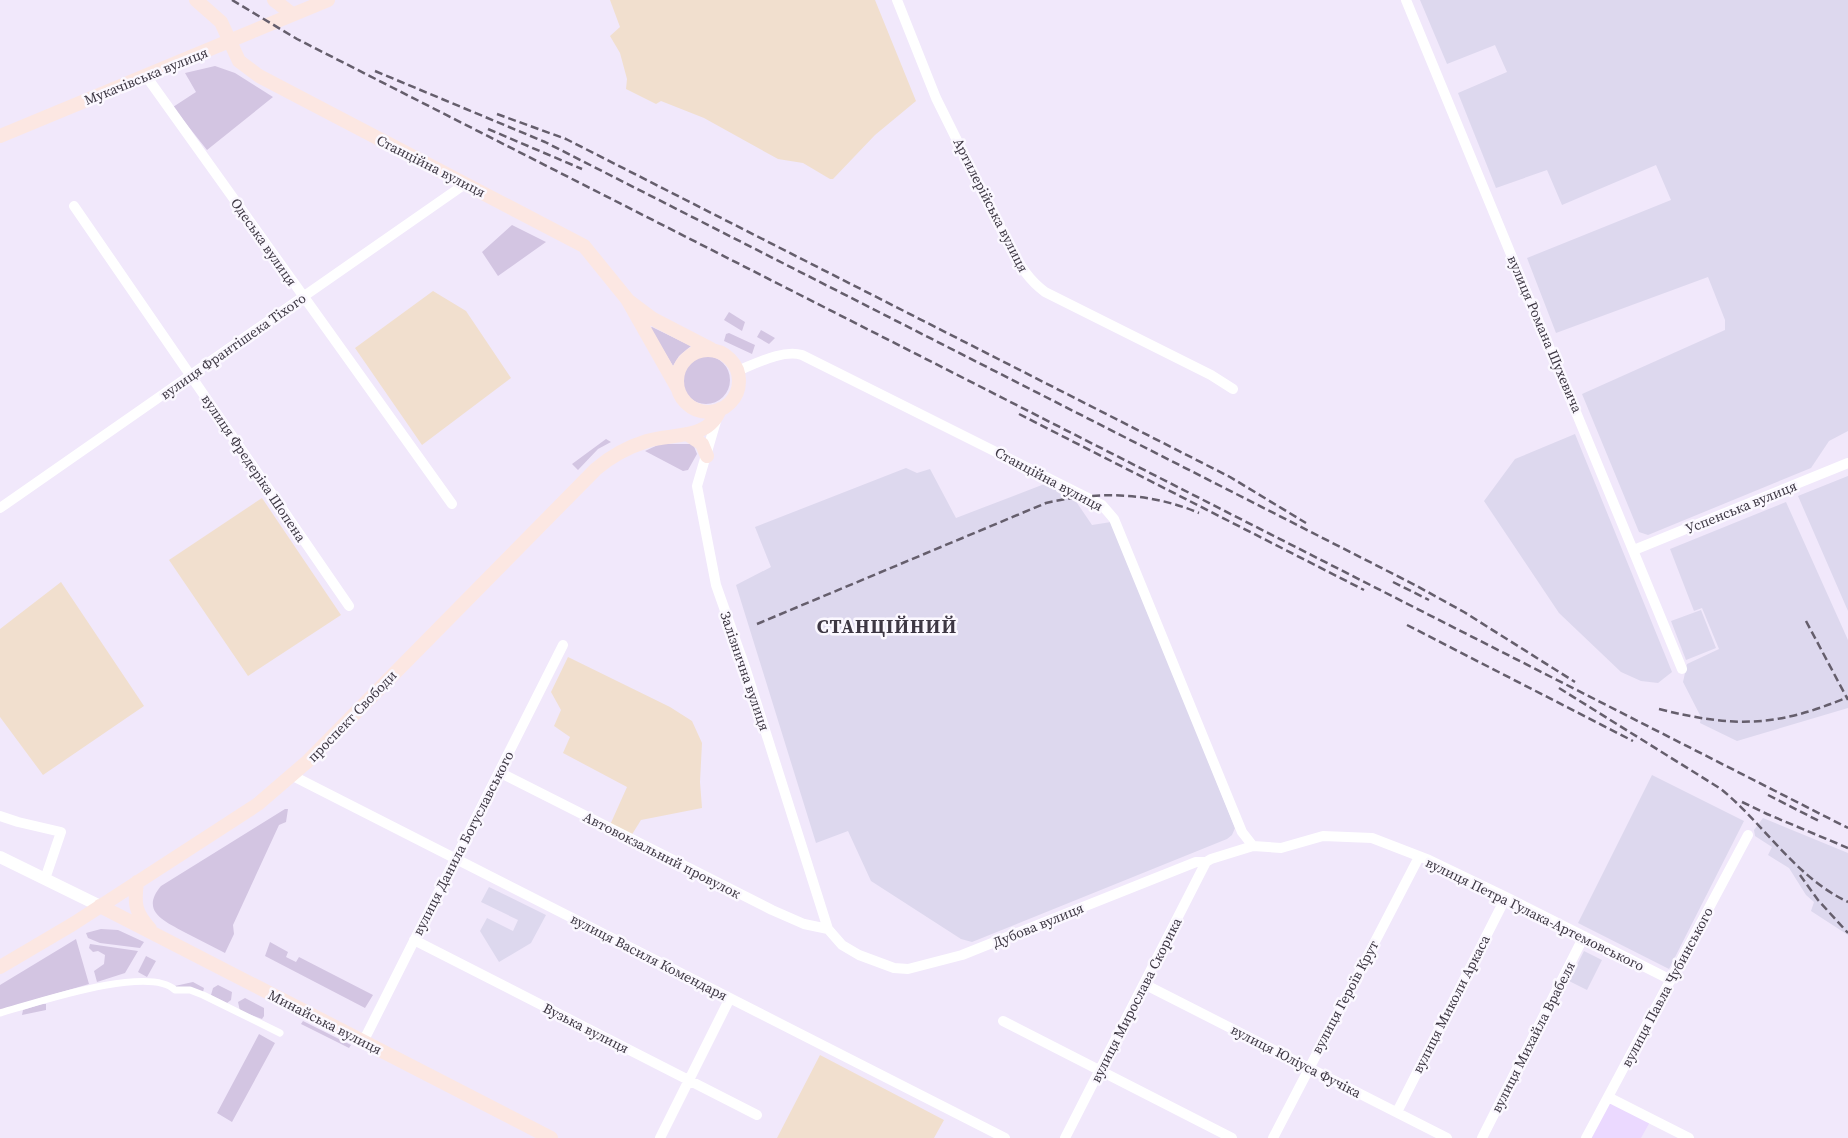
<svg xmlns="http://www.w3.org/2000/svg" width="1848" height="1138" viewBox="0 0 1848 1138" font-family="'Source Serif 4',serif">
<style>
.built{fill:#ebd9ff}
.industrial{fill:#ddd8ee}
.education{fill:#f1dfce}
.green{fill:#d3c5e2}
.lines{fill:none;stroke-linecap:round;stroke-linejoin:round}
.pedestrian{stroke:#fff;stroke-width:7}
.minor{stroke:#fff;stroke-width:10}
.tertiary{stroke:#fff;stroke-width:12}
.secondary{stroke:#fce7e2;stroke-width:14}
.rail{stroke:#655e6c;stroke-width:2.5;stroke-dasharray:8 4;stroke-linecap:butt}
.labels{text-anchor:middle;stroke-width:5;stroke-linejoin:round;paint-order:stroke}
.street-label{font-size:14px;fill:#3d3743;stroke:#fbf8ff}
.district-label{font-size:19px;font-weight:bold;letter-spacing:1px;fill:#3d3743;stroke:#fbf8ff}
</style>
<rect width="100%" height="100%" fill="#f1e8fb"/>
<path class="built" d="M1610,1100L1651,1120L1641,1138H1591Z"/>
<path class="industrial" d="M1420,0H1848V431L1829,441L1811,468L1648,535L1639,532L1582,394L1725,330V320L1708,277L1556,333L1527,258L1671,200L1656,165L1562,205L1547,170L1496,188L1458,93L1507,72L1495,45L1447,64Z
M1575,434L1672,672L1658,683L1641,681L1621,672L1559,613L1484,501L1515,459Z
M906,468L917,473L930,469L956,518L1047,483L1073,497L1092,525L1111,522L1140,590L1235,828L1232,835L1227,839L972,942L961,939L871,881L848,831L816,843L736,585L771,567L755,527Z
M1848,476V611L1798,496Z
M1786,502L1848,640V708L1737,741L1700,723L1701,717L1683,682L1687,664L1719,649L1702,608L1694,611L1670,549Z
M1701,610L1716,648L1686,660L1671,621Z
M1652,775L1744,821L1669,969L1578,923Z
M1763,818L1848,853V935L1811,911L1814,902L1806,895L1789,868L1768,855L1772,847L1755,836L1754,830Z
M489,887L546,915L531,943L499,962L480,931L487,918L513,931L518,920L481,902Z
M1584,951L1602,960L1587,990L1569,981Z"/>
<path class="education" d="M610,0H875L916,101L875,135L833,179H830L803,163L778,159L704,118L661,101L656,104L626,89L627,79L620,53L610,36L620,27Z
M433,291L466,311L511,378L422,445L355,348Z
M262,498L341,615L248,676L169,560Z
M61,582L144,706L43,775L0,717V629Z
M568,657L670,707L692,721L702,743L700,782L702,808L641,820L631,836L610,825L627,787L563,753L570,737L554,726L561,710L551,692Z
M820,1055L944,1120L934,1138H777Z"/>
<path class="green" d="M215,66L235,73L273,97L207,150L173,107L196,92L185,73Z
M512,225L546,242L498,276L482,252Z
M729,312L745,322L742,331L724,320Z
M652,327L691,346L679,356L673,366L650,328Z
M761,330L775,338L769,344L757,337Z
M729,333L755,345L752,354L724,341L726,334Z
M682 380a24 24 0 1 1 48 0a24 24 0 1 1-48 0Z
M606,439L611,442L598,449L578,470L572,464Z
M660,444H693L697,454L688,470L683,471L645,451Z
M285,809H288L286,822L279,825L233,925L234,934L225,953C212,946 199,940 186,933C166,922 139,912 161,886Z
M101,929L118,930L144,942L140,948L100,943L88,938L86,933Z
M76,939L89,984L0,1010V985Z
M270,942L288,952L286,957L296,962L299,957L373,995L365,1008L265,956Z
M90,944L138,951L125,973L97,982L94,971L104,964L105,955L98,951L93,952L89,948Z
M146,956L156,961L147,977L138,972Z
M193,982L204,988L203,992L176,989L175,986Z
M218,985L232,992L231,1000L227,1003L211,995L213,988Z
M245,998L264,1008V1016L262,1019L240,1011L238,1002Z
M42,1004H46V1010L22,1015L23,1010Z
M303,1021L351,1045L349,1048L301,1024Z
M259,1034L275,1043L232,1122L217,1113Z"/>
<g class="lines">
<path class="pedestrian" d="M0,1013C33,1004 148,964 175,990H190L203,995L280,1033"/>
<path class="minor" d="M897,0L936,98L1011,249C1021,267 1029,280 1045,292L1211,375L1233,389
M1406,0L1682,669
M146,76L452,504
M74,206L349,606
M737,371C755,364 783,349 802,355L1102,505L1114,519L1242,832L1253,846
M716,421L697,486L716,585L746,670L828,929L842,945L859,955L894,968L908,969L962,955L1196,862H1206L1211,859L1253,846L1281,848L1323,836L1372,838L1429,860L1506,897L1671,980
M0,508L465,184
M1634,550L1848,463
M499,772L772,910L804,924L828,929
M293,776L1005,1138
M0,816L18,822L61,832L45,879
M414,940L757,1115
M1144,984L1447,1138
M1003,1021L1232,1138
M363,1042L563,645
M1608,1097L1689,1138
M1397,1112L1506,897
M660,1138L730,998
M1065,1138L1206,862
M1273,1138L1419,857
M1482,1138L1584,936
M1586,1138L1748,835"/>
<path class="tertiary" d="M0,857L100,906"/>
<path class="secondary" d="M196,0L221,22L239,61L259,76L584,246L627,299L678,389
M274,0L292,14
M0,136L328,0
M629,301L653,319L711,349
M677 381a31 31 0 1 1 62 0a31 31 0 1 1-62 0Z
M687,434L702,444L707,456
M137,882C134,904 135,912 150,929
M100,906L551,1138
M0,967L73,924L258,804L308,761L596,469C611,456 628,447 647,441C674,433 709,440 720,409"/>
<path class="rail" d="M232,0L297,39L1848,828
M375,71L545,142L1415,585L1464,612L1575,682
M497,114L566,139L1230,477L1306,523
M488,129L582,169
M1019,414L1364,590
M1393,582L1429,600
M1806,621L1848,700
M757,624L1046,503C1099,491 1149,492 1199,513
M1407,625L1633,741
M1559,688L1721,789C1765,825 1795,877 1848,902
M1659,709C1734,728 1777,727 1848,697
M1768,795L1819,821
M1742,802L1767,814L1848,848
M1800,875L1818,900L1848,933"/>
</g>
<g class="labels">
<g class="street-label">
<text transform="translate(146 76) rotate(-22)" y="5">Мукачівська вулиця</text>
<text transform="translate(431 166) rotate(27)" y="5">Станційна вулиця</text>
<text transform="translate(991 205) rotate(63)" y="5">Артилерійська вулиця</text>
<text transform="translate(264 242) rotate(55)" y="5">Одеська вулиця</text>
<text transform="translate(1545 334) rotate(67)" y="5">вулиця Романа Шухевича</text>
<text transform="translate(233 346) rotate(-35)" y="5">вулиця Франтішека Тіхого</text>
<text transform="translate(254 468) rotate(56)" y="5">вулиця Фредеріка Шопена</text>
<text transform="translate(1049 479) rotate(28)" y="5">Станційна вулиця</text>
<text transform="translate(1741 507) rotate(-22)" y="5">Успенська вулиця</text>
<text transform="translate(745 671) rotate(71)" y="5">Залізнична вулиця</text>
<text transform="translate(352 716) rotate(-46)" y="5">проспект Свободи</text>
<text transform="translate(463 843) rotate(-63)" y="5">вулиця Данила Богуславського</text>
<text transform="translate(662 855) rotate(27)" y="5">Автовокзальний провулок</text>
<text transform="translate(1535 914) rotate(26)" y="5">вулиця Петра Гулака-Артемовського</text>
<text transform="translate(1038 925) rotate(-22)" y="5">Дубова вулиця</text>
<text transform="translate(649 957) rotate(27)" y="5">вулиця Василя Комендаря</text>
<text transform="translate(1667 987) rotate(-62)" y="5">вулиця Павла Чубинського</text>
<text transform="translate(1345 997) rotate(-62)" y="5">вулиця Героїв Крут</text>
<text transform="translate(1136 1000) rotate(-63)" y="5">вулиця Мирослава Скорика</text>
<text transform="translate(1451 1004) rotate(-63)" y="5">вулиця Миколи Аркаса</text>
<text transform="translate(325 1022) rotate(27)" y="5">Минайська вулиця</text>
<text transform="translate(586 1028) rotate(27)" y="5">Вузька вулиця</text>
<text transform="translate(1533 1037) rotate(-63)" y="5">вулиця Михайла Врабеля</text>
<text transform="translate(1296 1061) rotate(27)" y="5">вулиця Юліуса Фучіка</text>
</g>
<g class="district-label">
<text x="887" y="633">СТАНЦІЙНИЙ</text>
</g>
</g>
</svg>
